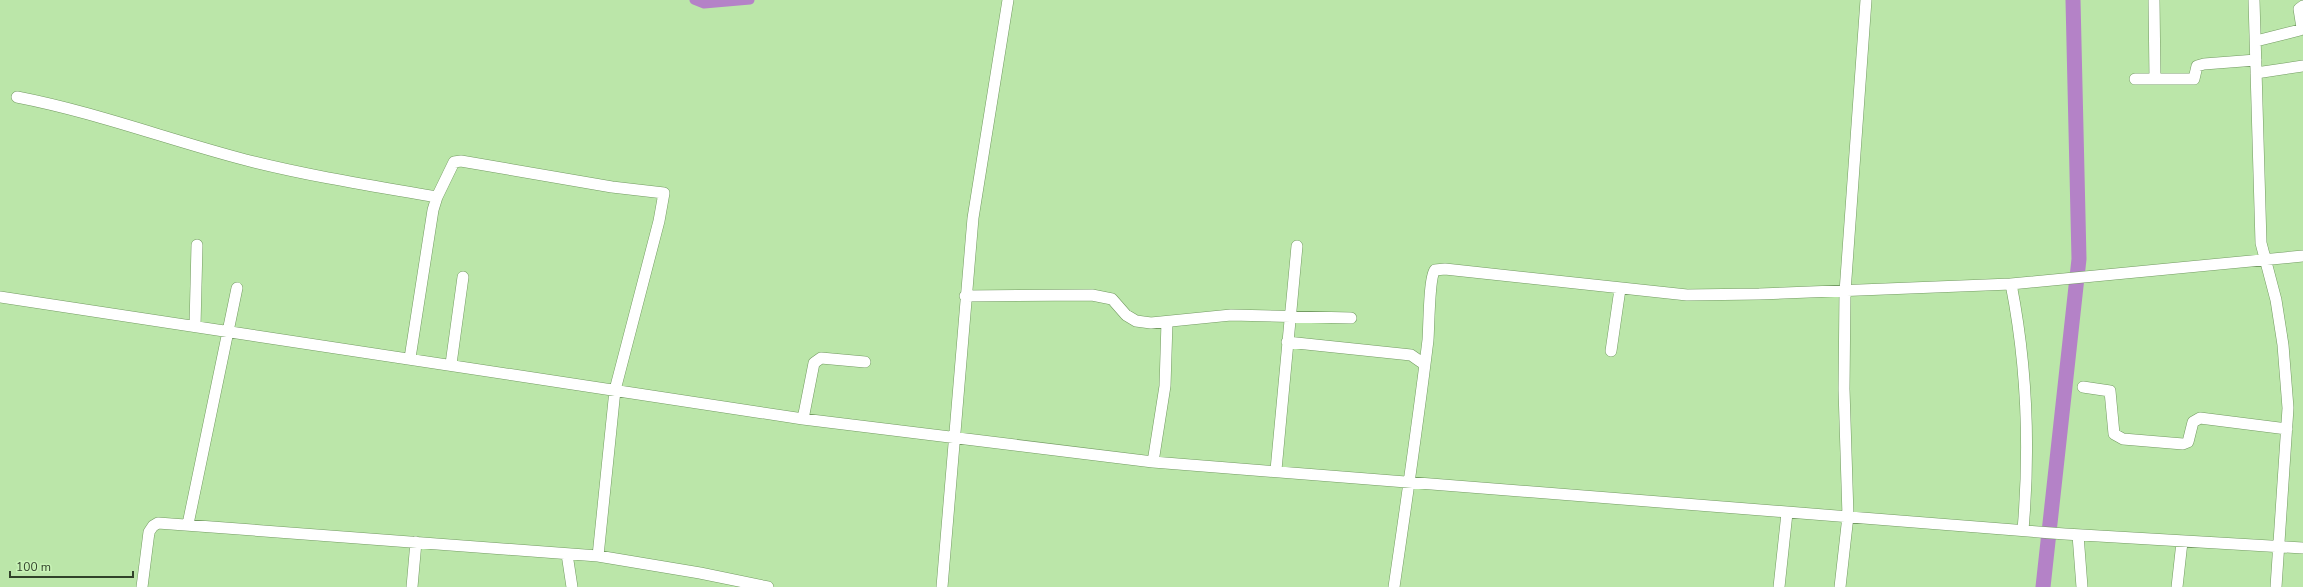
<svg xmlns="http://www.w3.org/2000/svg" width="2303" height="587" viewBox="0 0 2303 587" font-family="'Nunito Sans',sans-serif">
<style>
.lines{fill:none;stroke-linecap:round;stroke-linejoin:round}
.canal{stroke:#b482c7;stroke-width:9}
.river{stroke:#b482c7;stroke-width:15}
.minor-casing{stroke:#739b62;stroke-width:12}
.minor{stroke:#fff;stroke-width:11}
</style>
<rect width="100%" height="100%" fill="#bbe6a9"/>
<g class="lines">
<path class="canal" d="M694,0L704,4L750,0"/>
<path class="river" d="M2043,587L2079,259L2073,0"/>
<g class="minor-casing">
<path id="minor" d="M2154,0L2155,79
M2254,0L2261,243L2276,300L2283,345L2288,408L2276,587
M2256,41L2300,30L2302,28L2299,9L2303,6
M2256,73L2303,66
M2135,79H2194L2197,66L2204,64L2256,60
M17,97C95,112 169,140 246,160C309,176 373,186 437,197
M2011,284C2027,365 2030,448 2023,530
M965,296L1092,295L1112,299L1126,315L1136,321L1151,323L1231,315L1351,318
M0,297L803,419L1153,462L2065,534L2303,548
M195,326L197,245
M1287,342L1411,355L1424,364
M1611,351L1620,289
M410,358L433,210L437,197L454,162L461,161L612,187L664,193L659,221L615,390L598,556
M451,364L463,277
M2083,387L2110,391L2114,434L2123,439L2183,444L2188,442L2193,422L2200,418L2287,429
M803,419L814,363L821,358L865,362
M1153,462L1165,386L1167,322
M1276,470L1297,246
M188,524L237,288
M2078,535L2082,587
M567,554L572,587
M142,587L149,532L153,526L158,523L598,556L700,573L768,587
M412,587L416,542
M942,587L973,218L1008,0
M1394,587C1406,505 1418,422 1428,340C1429,327 1429,277 1435,270L1445,269L1687,295L1759,294L2011,284L2303,256
M1779,587L1787,513
M1840,587L1848,516L1844,389L1845,292L1866,0
M2177,587L2182,542"/>
</g>
<use href="#minor" class="minor"/>
</g>
<path d="M10 571v6h123v-6" fill="none" stroke="#31422a" stroke-width="2"/>
<text x="16" y="571" font-size="12" fill="#31422a" stroke="#c8f3b6" stroke-width="3" paint-order="stroke">100 m</text>
</svg>
